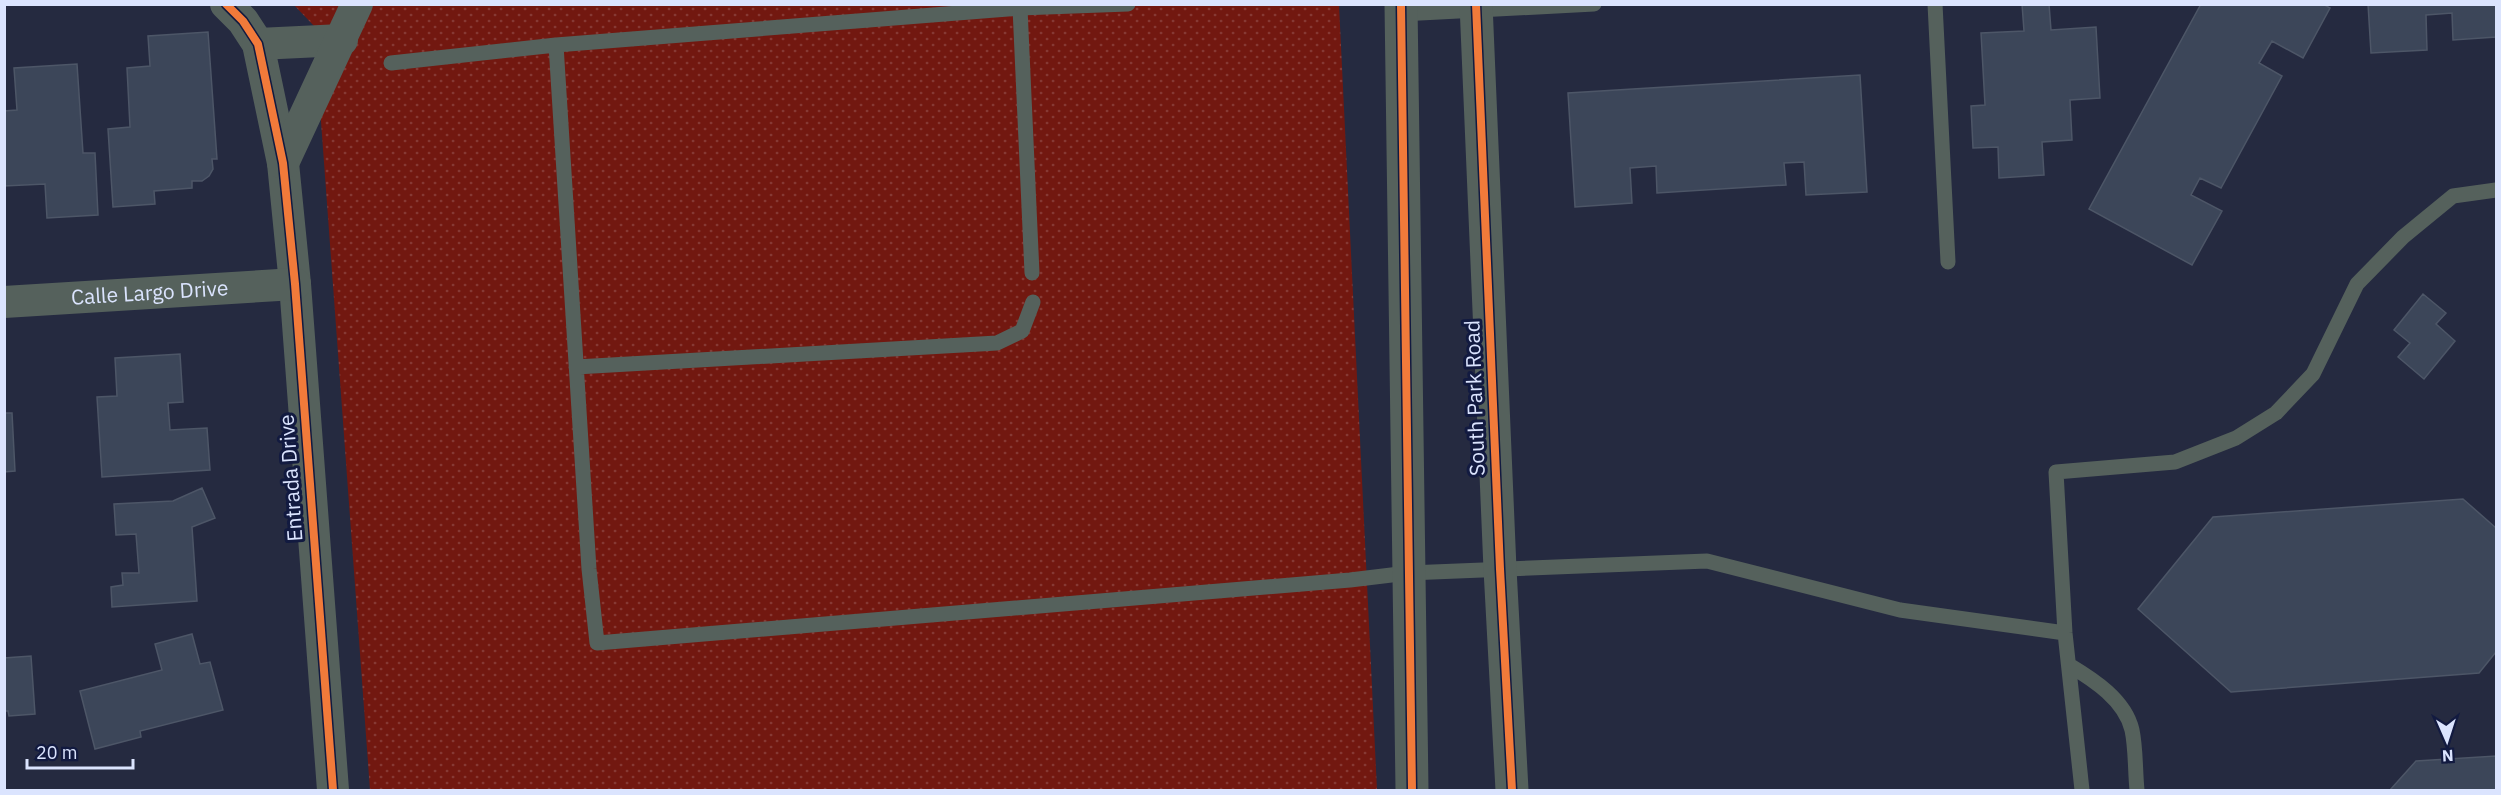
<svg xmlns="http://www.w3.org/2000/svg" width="2501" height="795" viewBox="0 0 2501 795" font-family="'IBM Plex Sans',sans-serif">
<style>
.grass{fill:url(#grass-dots)}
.building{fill:#3c4659;stroke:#4d5667;stroke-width:1.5}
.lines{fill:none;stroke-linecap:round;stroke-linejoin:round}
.service{stroke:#55615c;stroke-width:15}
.minor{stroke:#55615c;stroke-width:32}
.tertiary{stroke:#55615c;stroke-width:33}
.cycleway-casing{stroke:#121a40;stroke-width:11}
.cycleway{stroke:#f17a3a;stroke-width:8}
.labels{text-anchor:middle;stroke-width:6;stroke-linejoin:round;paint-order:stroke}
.street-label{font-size:21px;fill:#dbe4fe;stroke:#121a40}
</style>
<defs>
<pattern id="grass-dots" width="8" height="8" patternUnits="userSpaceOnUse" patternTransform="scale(1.5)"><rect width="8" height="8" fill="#721810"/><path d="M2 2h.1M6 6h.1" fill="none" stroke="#863934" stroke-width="1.8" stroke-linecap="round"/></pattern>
</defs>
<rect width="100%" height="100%" fill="#252a40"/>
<path class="grass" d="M294,5H1339L1377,790H370L314,26Z"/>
<path class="building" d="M2022,4H2049L2051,30L2096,27L2100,98L2070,100L2072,140L2042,142L2044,175L1999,178L1998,147L1973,148L1971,106L1985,105L1981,33L2024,31Z
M2201,4H2323L2330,8L2303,58L2272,41L2259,63L2282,76L2221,188L2200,178L2191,195L2222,211L2192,265L2089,209Z
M2368,4H2496V37L2453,40L2452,13L2426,15L2427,50L2371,53Z
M208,32L217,159H212L213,169L209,176L202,181H192V188L154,191L155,204L113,207L108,129L130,127L127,68L150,66L148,36Z
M77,64L83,153H95L98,215L47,218L45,184L4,186V111L17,110L14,68Z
M1860,75L1867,192L1806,195L1804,162L1784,163L1786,185L1657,193L1656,166L1630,168L1632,203L1575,207L1568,93Z
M2423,294L2446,313L2436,324L2455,341L2424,379L2398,357L2410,343L2394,330Z
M180,354L183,402L168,403L170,430L207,428L210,470L102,477L97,397L117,396L115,358Z
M4,413H12L15,471L4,472Z
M202,488L215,518L192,527L197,601L112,607L111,587L123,585L122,573H139L136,534L116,535L114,504L173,501Z
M2463,499L2496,528V652L2479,673L2231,692L2138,609L2213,517Z
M192,634L200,664L210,662L223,710L140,731L141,737L95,749L80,691L162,670L155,644Z
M31,656L35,714L9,716L8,711H4V658Z
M2496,756V790H2390L2416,761Z"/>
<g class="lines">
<path class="service" d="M1935,4L1948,262
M1020,8L1128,4
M1401,14L1594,4
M391,63L556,45
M1032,273L1020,8L556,45L589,569L597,643L1350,580L1408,573L1707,561L1900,610L2065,633
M576,367L997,343L1022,331L1033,302
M2069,665C2094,680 2125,700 2132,730C2136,749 2135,771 2137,790
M2082,790L2065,633L2056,472L2175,462L2236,438L2276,413L2313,374L2357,284L2403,237L2453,196L2496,190"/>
<g class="minor">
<path d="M226,4L243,21L258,44L283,163L295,284L333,790"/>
<path d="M258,44L342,40"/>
<path d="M283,163L357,4"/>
<path id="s1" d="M4,302L295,284"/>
</g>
<path class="tertiary" d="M1401,4L1412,790
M1476,4L1500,569L1512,790"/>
<g class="cycleway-casing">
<path id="cycleway" d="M226,4L243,21L258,44L283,163L295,284L333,790
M1401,4L1412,790
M1476,4L1500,569L1512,790"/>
</g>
<use href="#cycleway" class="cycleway"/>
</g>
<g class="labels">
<g class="street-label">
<text dy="7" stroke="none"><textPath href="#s1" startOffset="146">Calle Largo Drive</textPath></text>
<text transform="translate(1475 398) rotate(-92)" y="7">South Park Road</text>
<text transform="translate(291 478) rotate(-94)" y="7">Entrada Drive</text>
</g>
</g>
<rect width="2501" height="795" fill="none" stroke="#dbe4fe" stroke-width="12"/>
<g transform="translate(2447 741) rotate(177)" stroke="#121a40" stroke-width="4.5" paint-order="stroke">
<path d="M0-4.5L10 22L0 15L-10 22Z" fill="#dbe4fe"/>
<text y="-9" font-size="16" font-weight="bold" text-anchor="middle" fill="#dbe4fe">N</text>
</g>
<path d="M27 759v9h106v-9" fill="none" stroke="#dbe4fe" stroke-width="3"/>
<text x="36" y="759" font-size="18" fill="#dbe4fe" stroke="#121a40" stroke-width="4.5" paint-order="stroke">20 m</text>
</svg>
